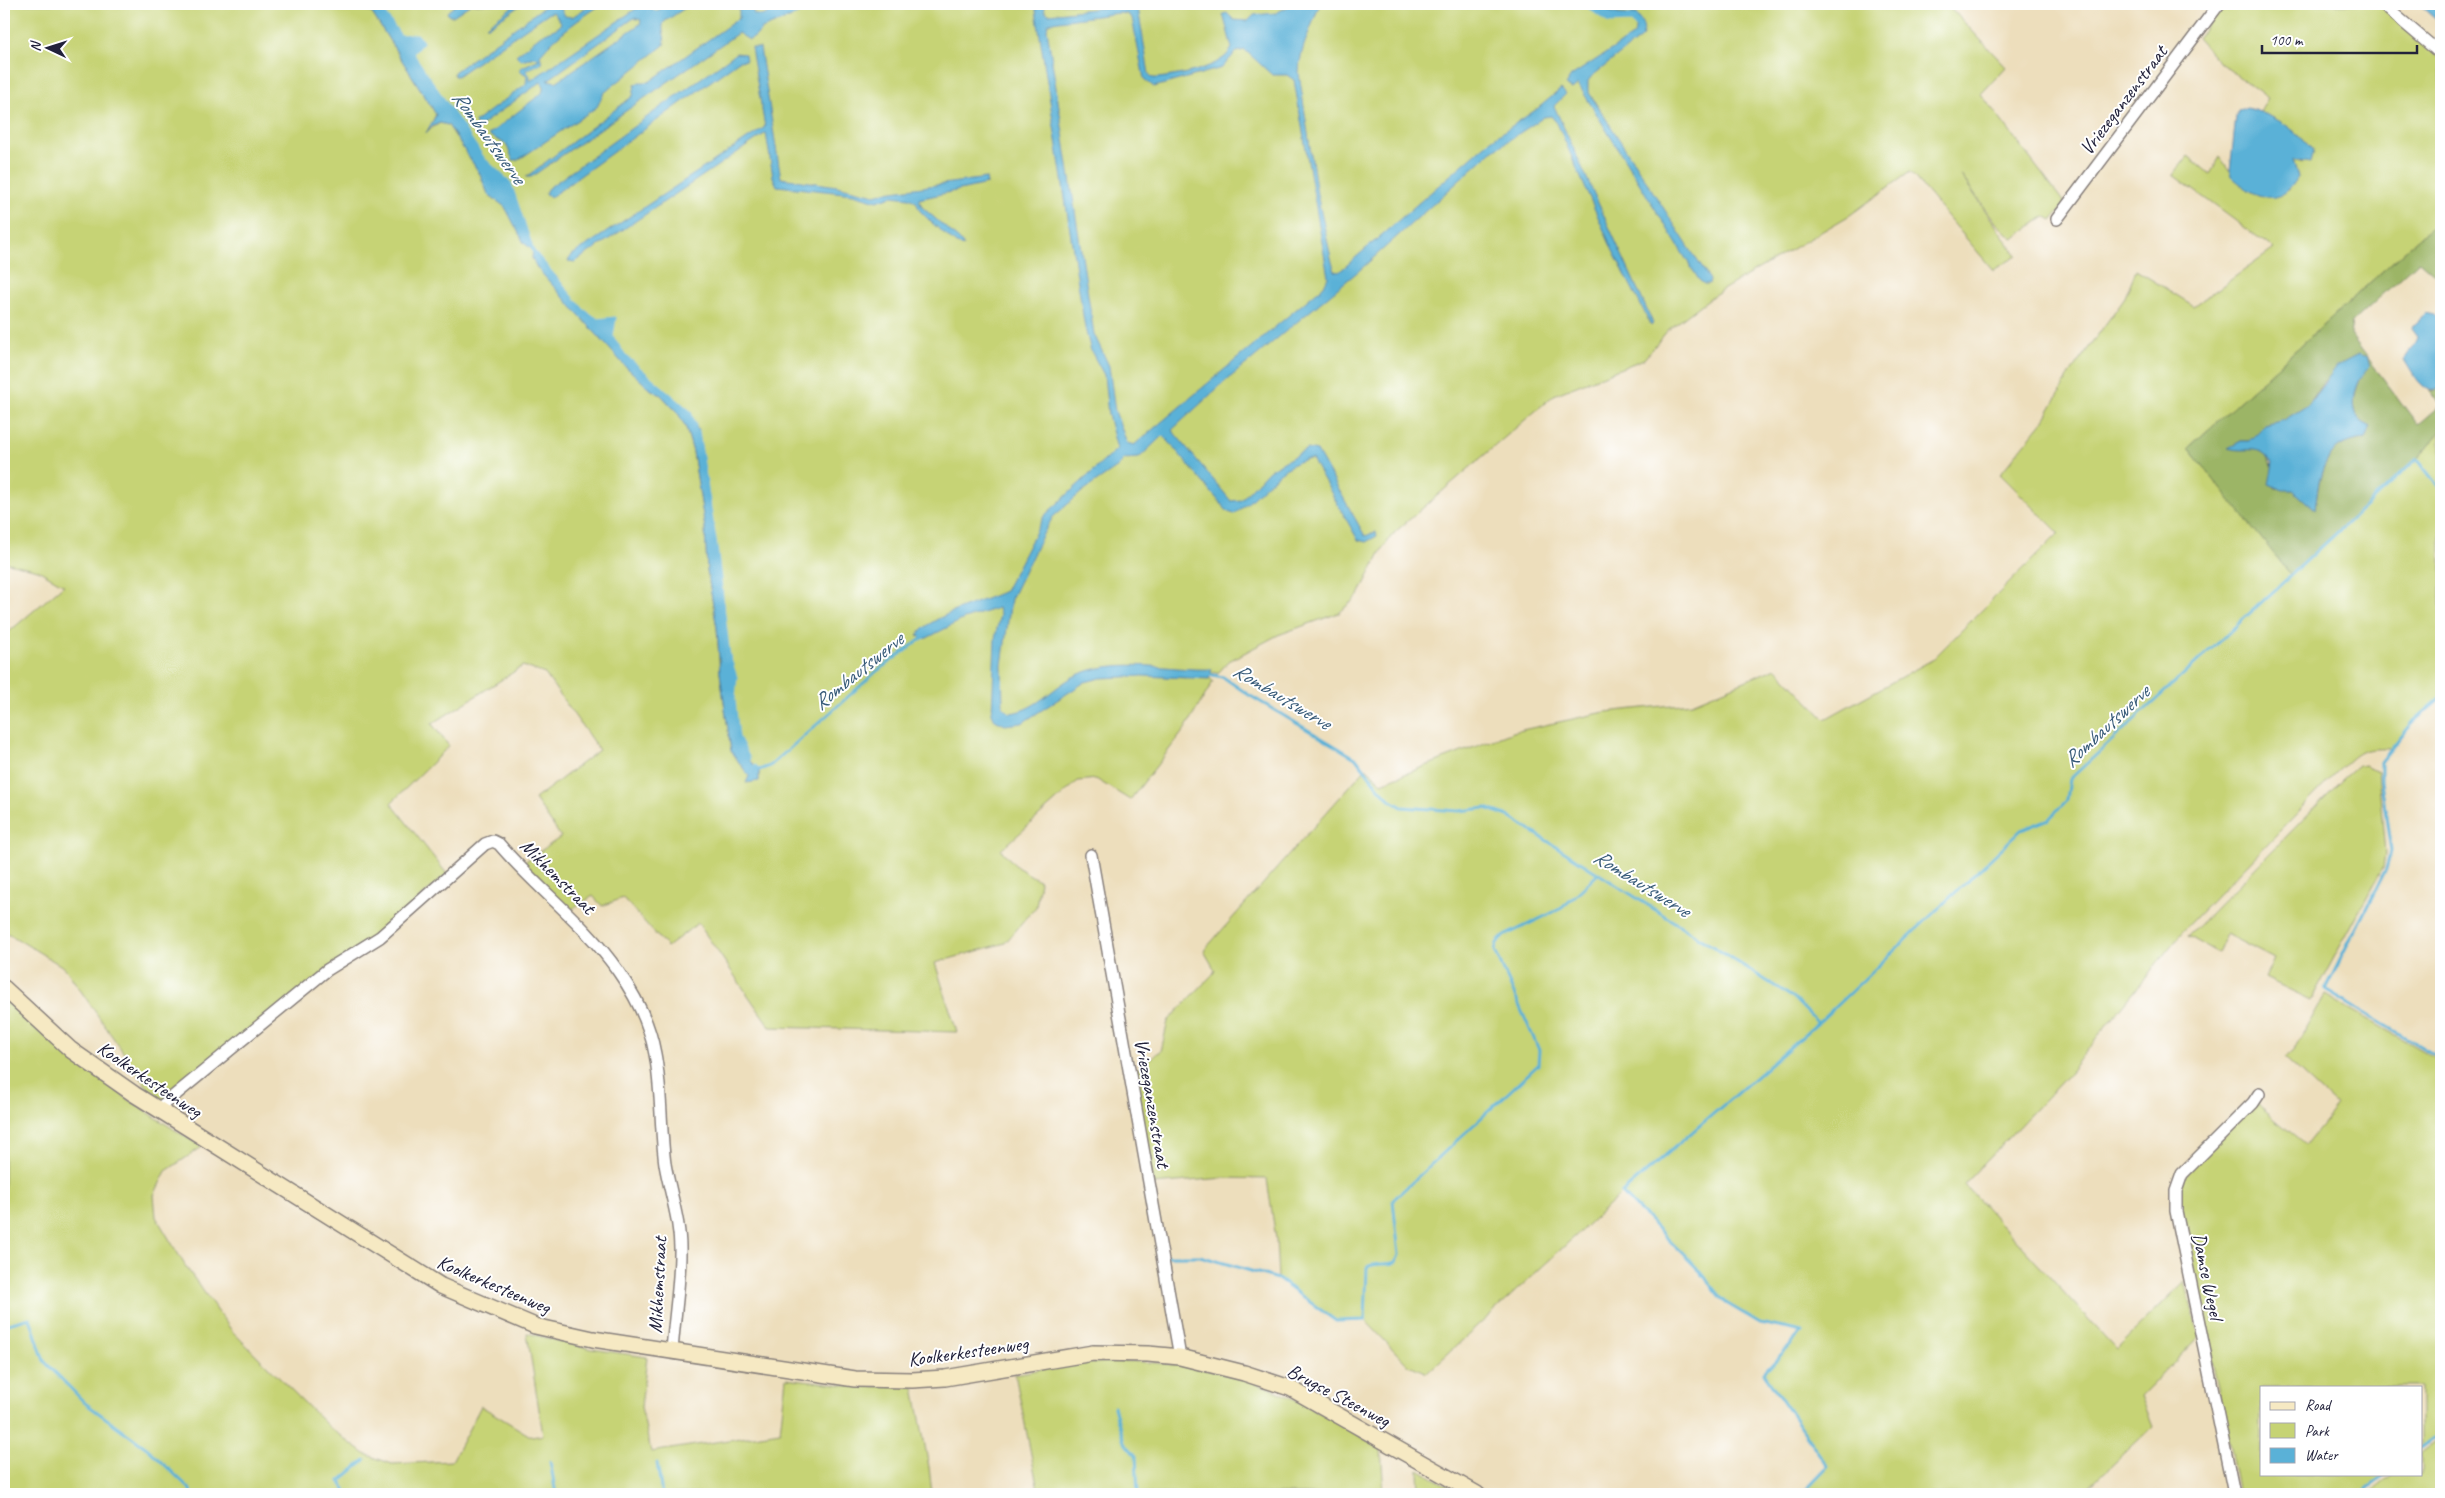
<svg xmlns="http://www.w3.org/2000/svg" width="2445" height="1498" viewBox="0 0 2445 1498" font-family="Caveat,sans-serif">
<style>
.green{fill:#c6d374;stroke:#747a58;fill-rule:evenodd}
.forest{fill:#9cb566;stroke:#5f6c50;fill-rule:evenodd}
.water{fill:#5ab1d7;stroke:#3e6a89;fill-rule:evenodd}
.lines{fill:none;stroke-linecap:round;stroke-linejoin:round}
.stream{stroke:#5ab1d7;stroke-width:3}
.street-casing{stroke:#88807c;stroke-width:14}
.secondary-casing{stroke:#88807c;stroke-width:18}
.street{stroke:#fff;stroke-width:11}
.secondary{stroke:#f6e9c3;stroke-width:15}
.labels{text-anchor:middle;stroke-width:4;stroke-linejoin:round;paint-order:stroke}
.street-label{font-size:20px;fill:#22223b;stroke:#fff}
.water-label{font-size:21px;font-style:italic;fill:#385b79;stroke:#fff}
</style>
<rect width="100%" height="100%" fill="#fff"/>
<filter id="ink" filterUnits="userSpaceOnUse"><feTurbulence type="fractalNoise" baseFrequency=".02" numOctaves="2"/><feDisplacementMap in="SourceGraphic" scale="10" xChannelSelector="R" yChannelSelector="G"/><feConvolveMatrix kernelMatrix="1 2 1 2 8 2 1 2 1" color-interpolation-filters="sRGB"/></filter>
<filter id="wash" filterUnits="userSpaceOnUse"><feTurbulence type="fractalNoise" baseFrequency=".0096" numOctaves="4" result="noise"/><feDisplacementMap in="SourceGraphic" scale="20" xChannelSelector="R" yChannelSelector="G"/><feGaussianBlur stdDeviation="1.12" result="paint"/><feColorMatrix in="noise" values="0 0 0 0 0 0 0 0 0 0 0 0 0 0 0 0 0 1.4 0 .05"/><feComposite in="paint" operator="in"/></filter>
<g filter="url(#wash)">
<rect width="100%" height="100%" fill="#eddebc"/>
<path class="green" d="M5,4H357L372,13L431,106L436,114L429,130L440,123L448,125L480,174L488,194L505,206L532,250L510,183L484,159L377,4H1947L2006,67L1981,94L2065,204L2052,220L2045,216L2013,239L1997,224L1960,174L2017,256L1993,270L1910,172L1850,215L1714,295L1668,330L1644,359L1554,395L1395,532L1381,551L1359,595L1339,613L1278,635L1229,661L1219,672L1207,674L1213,682L1185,729L1130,800L1096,779L1078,781L1001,850L1017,867L1040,881L1036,907L1005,943L935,963L957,1032L770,1027L698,923L667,947L623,898L602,906L593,896L569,911L520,865L561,837L535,799L599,750L545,674L523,666L432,724L449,746L391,803L447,874L389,926L159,1104L65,968L4,931V636L64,585L38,570L4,562ZM537,268L555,275L583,310L598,320L615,318L612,337L626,357L690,412L729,656L736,677L734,699L738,737L749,760L759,770V781L749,776L731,751L720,673L717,628L707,570L705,528L693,452L686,428L678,413L661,395L650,389Z
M2223,4H2378L2441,58V218L2188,448L2291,574L2417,459L2441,431V698L2414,721L2391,749C2359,748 2359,751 2336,773L2182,932L2065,1078L1964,1184L2116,1349L2185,1281L2199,1336L2141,1396L2153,1426L2082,1494H1802L1828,1467L1764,1373L1801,1332L1760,1323L1726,1303L1700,1271L1622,1193L1427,1373L1407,1364L1365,1320L1336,1321L1278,1279L1276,1239L1267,1179L1224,1178L1153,1184L1133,1077L1141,1064L1161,1051L1168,1021L1213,974L1215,970L1204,951L1206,948L1366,768L1382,783L1513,732L1605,712L1692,703L1776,668L1825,719L1932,660L2059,533L2000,474L2044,420L2072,371L2125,297L2136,270L2194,306L2274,249L2173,175L2188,156L2210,174L2220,157L2236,180L2262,197L2289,190L2298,177L2293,160L2303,163L2313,151C2298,132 2282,121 2260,112L2268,98L2220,63L2197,38Z
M2365,765L2378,772L2385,853L2383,867L2311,1000L2265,978L2274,959L2226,934L2218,953L2188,936L2343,779L2358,766Z
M2325,995L2435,1058H2441V1434L2421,1449V1387H2261V1474H2387L2360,1494H2239L2199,1294L2193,1274L2178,1198L2184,1176L2255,1103L2306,1145L2337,1106L2285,1058L2293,1051Z
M4,999C63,1058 132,1103 202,1147L166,1171L154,1195L156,1217L186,1267L232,1331L330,1428L365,1454L392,1464L452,1461L481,1406L532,1437L543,1435L527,1333L592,1349L647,1357L641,1407L651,1452L780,1432L786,1378L853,1386L914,1387L929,1467L932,1494H4Z
M1117,1361C1175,1362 1235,1371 1288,1396C1320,1411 1351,1431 1381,1449L1384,1494H1039L1015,1374L1052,1367Z
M2441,1439V1494H2369L2394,1474H2421V1454Z
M1418,1469L1461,1494H1419Z"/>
<path class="forest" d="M2441,218V280L2419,261L2352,323L2350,334L2418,425L2441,405V431L2417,459L2291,575L2188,448ZM2364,371C2357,385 2348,408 2361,421C2363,423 2368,425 2371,427L2365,439C2323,442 2320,474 2315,509L2293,490L2275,488C2273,469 2273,448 2248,449C2241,449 2237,450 2229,448L2241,441H2249L2265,425L2284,421L2308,405L2324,381Z
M2441,387V404L2428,391L2433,392Z"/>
<path class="water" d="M357,4H377L400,36L417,35L422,42L412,54L484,159L510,183L533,251L583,310L598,320L615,318L612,337L626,357L690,412L699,434L716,546L729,656L736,677L734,699L738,737L749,760L759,770V781L746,783L749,776L731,751L720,673L717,628L707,570L705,528L693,452L686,428L678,413L661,395L650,389L625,366L537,268L532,258L533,250L524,243L505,207L488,194L480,174L448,125L440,123L431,127L426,133L436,115L431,106L372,13Z
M457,4H471L453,16H449L447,12Z
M516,4H522L489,26H486Z
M548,4H564L561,8L565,16L572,17L592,4H602C580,19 557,34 540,55L542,63L526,70L530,76V81L643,4H654L651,9L657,11L667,4H691L664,22C660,31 667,37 664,45L604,93L597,107L518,160H513L506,144L488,135L542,93L544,86L541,82L480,126L476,125L475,122L526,84L527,75L520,71V68L539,59L536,57L521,60L516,55L541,35L559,27L561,22L553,12L547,14L457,76H454V72ZM634,18L641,20L640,24L556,82L548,80Z
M739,4H750L754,14L761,16L795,4H824L762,29L755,37L749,40L738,33L531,177H526L633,96L635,85L639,82H649L739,18Z
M1035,4H1044L1045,12L1049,14L1134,4L1138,8L1149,74L1153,78H1157C1177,76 1223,68 1232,48L1223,14L1227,13L1234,20L1248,21L1254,15L1276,13L1289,6L1288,4H1323L1319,6C1312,27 1299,50 1299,73L1317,194L1332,262L1335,271L1339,272L1491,140L1537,109L1561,89L1566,94L1554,106L1653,323L1651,325L1612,249L1557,123L1551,116L1544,117L1491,152L1361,269L1221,385L1172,430L1231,501L1241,500L1269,470L1307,449L1317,451L1365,536L1376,532L1377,536L1366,542L1358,540L1312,459C1283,459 1257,499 1234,514L1228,512L1169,442L1163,436L1160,438L1139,458L1124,459L1118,467L1083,491L1053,517L1042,536L1011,599L1002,665L1003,707L1010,713C1039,710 1056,682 1082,673C1125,657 1169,671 1212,669L1209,679L1143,676L1101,678L1085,682L1022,723L1005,725L995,720L992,713L995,638L1000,614L998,608L964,619L927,638L922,639L918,635C929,616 985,601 1005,591L1044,516L1117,449L1108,415L1104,375L1091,351L1085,328ZM1119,13L1127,14L1132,18L1144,79L1154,87L1222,68L1236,52L1245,50L1272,75H1287L1294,80L1328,277L1324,286L1134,445L1127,443L1115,411L1109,366L1094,334L1047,29L1048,24L1052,22Z
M1587,4H1602L1605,10L1618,14L1637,15C1642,22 1646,28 1642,37L1591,77L1588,81V91L1710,280L1709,284H1704L1699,280L1578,84L1572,89L1565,85L1571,76L1634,35L1636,25L1631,21L1609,22L1587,6Z
M2418,4H2441V24Z
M751,48H760L781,178L837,186L875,195L886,192L986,178L987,184L919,199L922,207L960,240L964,246L956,244L931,222L920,211L916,202L909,198L892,196L877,201L853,194L777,186L773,177L766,133L575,262L568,261L572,255L765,127Z
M736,53L745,54L746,60L739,61L551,197L545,194L547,189Z
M2247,108C2274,115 2295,128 2313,151L2310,163L2293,160L2298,177C2279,210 2255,198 2231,176L2230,170L2236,117L2238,110Z
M2426,313L2435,315L2441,321V387C2424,400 2413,373 2404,360C2406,351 2417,347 2418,337L2412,329L2413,325Z
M2358,355L2367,358L2370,367C2357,377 2347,407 2361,421C2363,423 2368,425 2371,427L2365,439C2323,442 2319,475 2315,510L2293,490H2283L2269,484L2273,463C2258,442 2248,454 2228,448L2241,441H2249L2265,425L2284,420L2308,405L2337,366Z"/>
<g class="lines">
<path class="stream" d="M377,4L400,36L417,35L422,42L412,53L484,159L510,183L533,251L583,310L598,320L615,318L612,337L626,357L690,412L695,426
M1587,4V6L1609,22L1632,21L1637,28
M1602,4L1606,10
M698,432L716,546L729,656L736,677L734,699L738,737L749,759
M1207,674L1223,677L1249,695L1357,759L1378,787L1390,800L1402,807L1459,811L1486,808L1508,816L1792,997L1818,1023
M2441,698L2414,721L2381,762V781L2391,851L2386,869L2325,990L2435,1055H2441
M755,766L759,770L770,766L877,671L924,637
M1165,1256H1200L1278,1279L1336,1321L1365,1320L1367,1267C1377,1262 1386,1266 1396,1262L1399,1255L1393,1200L1538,1065L1539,1050L1495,951L1497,943L1504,936L1562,908L1599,873
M4,1325L30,1318L44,1361L85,1403L148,1449L189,1488L192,1494
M1114,1407L1124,1442L1136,1456L1138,1494
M2421,1449L2441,1434
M550,1461L556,1494
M657,1463L662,1494
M348,1494L340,1481L365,1460
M1802,1494L1828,1467L1764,1373L1802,1332L1760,1323L1726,1303L1700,1271L1622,1193L1818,1023L2021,830L2049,819L2067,800L2070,779L2417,459L2441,490
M2360,1494L2387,1474"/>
</g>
</g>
<g filter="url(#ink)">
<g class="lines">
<g class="street-casing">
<path id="street" d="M2382,4L2441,54
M2057,219L2219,4
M1091,855L1180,1357
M158,1109L327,970L380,937L485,844L493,841L499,844C537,889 585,923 618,971C635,995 650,1025 655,1054C662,1090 660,1127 665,1164C670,1193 681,1223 680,1253C680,1286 674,1319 672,1352
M2234,1494L2176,1211V1191L2182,1174L2253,1103L2259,1094"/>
</g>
<g class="secondary-casing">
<path id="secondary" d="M4,988L71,1050L134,1094L441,1286L535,1326L593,1339L855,1379L912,1380L945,1378L1093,1353L1148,1354L1180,1357L1244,1373L1290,1388L1477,1494"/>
</g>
<use href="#street" class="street"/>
<use href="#secondary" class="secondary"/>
</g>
</g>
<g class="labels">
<g class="street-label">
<text transform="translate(2123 100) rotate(-53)" y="7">Vriezeganzenstraat</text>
<text transform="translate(558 876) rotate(45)" y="7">Mikhemstraat</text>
<text transform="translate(150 1079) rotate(34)" y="7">Koolkerkesteenweg</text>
<text transform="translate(1153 1103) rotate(80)" y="7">Vriezeganzenstraat</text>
<text transform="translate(2208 1276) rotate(78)" y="7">Damse Wegel</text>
<text transform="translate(494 1284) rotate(23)" y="7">Koolkerkesteenweg</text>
<text transform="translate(657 1285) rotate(-87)" y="7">Mikhemstraat</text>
<text transform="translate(968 1351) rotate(-8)" y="7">Koolkerkesteenweg</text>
<text transform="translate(1339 1395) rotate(28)" y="7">Brugse Steenweg</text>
</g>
<g class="water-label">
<text transform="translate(489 137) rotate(54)" y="7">Rombautswerve</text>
<text transform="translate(858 671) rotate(-39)" y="7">Rombautswerve</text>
<text transform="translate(1282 696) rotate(31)" y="7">Rombautswerve</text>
<text transform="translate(2106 726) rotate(-43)" y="7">Rombautswerve</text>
<text transform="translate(1642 883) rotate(32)" y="7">Rombautswerve</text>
</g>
</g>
<rect width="2445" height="1498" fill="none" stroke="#fff" stroke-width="20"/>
<rect x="2260" y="1386" width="162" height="90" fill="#ffffff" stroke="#a7a7b1"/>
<rect x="2270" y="1402" width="25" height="8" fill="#f6e9c3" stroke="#a7a7b1"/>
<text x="2305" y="1410" font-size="15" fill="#22223b">Road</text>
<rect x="2270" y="1423" width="25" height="15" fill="#c6d374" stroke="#a7a7b1"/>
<text x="2305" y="1436" font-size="15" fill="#22223b">Park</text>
<rect x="2270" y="1448" width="25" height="15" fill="#5ab1d7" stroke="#a7a7b1"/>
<text x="2305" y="1460" font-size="15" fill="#22223b">Water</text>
<g transform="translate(48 48) rotate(274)" stroke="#ffffff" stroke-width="4" paint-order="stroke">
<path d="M0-4L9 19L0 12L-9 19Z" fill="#22223b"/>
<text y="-8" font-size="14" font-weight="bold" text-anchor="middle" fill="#22223b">N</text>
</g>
<path d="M2262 45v8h155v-8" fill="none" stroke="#22223b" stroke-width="2.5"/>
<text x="2270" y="45" font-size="15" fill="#22223b" stroke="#ffffff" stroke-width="4" paint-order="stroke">100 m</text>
</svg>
